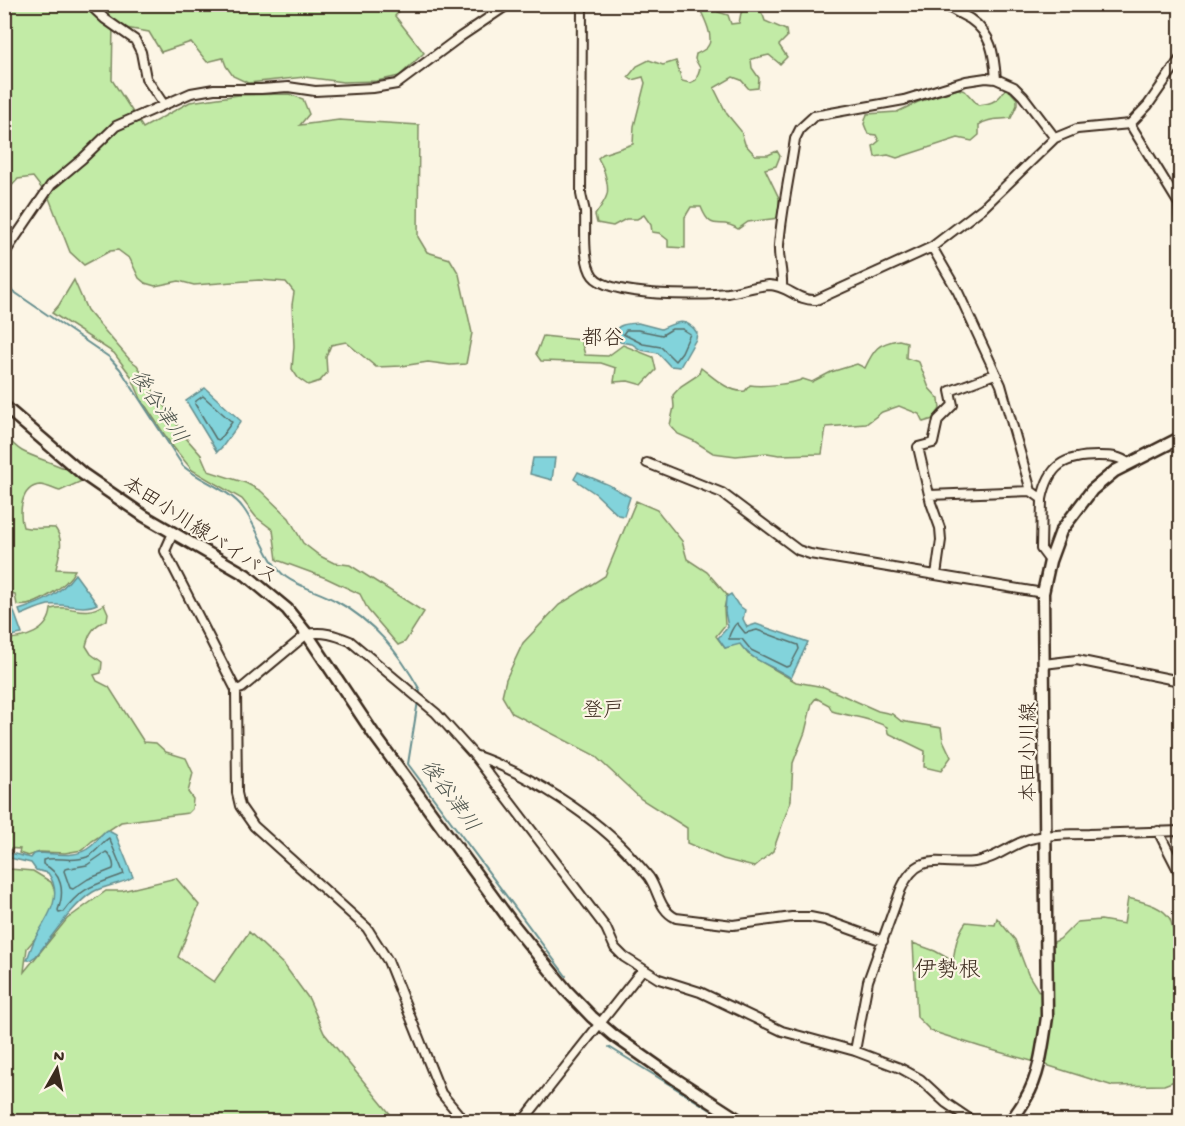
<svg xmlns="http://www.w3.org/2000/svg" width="1185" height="1126" viewBox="0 0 1185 1126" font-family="'Gochi Hand','Klee One',sans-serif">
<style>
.green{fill:#c2eba6;stroke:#7e8a62;stroke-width:1.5}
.water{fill:#82d3db;stroke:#668f8f;stroke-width:1.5}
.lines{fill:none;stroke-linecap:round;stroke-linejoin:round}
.shore{stroke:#576e6a;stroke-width:1.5}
.stream{stroke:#668f8f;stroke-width:2}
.minor-casing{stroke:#3b2a1e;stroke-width:12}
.tertiary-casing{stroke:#3b2a1e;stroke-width:15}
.secondary-casing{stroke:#3b2a1e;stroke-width:15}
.minor{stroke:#fcf5e5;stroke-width:8}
.tertiary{stroke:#fcf5e5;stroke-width:10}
.secondary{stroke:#fcf5e5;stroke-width:10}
.labels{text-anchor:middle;stroke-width:4.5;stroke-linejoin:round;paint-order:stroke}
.street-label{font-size:20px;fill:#3b2a1e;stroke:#fcf5e5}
.neighbourhood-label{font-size:21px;fill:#3b2a1e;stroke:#fcf5e5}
.water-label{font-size:21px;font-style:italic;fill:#4d544d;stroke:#fcf5e5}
.quarter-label{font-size:22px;fill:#3b2a1e;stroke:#fcf5e5}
</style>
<rect width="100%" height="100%" fill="#fcf5e5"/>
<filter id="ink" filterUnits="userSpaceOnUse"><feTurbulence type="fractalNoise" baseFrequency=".0167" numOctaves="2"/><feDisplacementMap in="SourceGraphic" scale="12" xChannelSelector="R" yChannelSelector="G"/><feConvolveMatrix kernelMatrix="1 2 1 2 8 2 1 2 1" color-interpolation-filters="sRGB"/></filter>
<g filter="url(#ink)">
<path class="green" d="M5,5H405L395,16L424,53L399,76L377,81L343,82L305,77L248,83L233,76L226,66L223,58L207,62L191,42L161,52L149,32L113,26L112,80L143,128L190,102L239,95L289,94L303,99L309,114L300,125L339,120L419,125L418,237L427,252L450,259L459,274L472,333L466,364L450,365L428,362L402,366L376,367L346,342L331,345L326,357L327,373L320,381L308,385L298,378L292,369L294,346L292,305L294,292L286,282L259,280L194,285L179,281L155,286L145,283L139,278L130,259L118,250L110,251L84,265L70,252L49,198L33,177L18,179L5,193Z
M698,5H716L718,12L728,15L731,24L739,23L741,13L745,7C757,6 762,10 765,21L786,30L787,37L779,45L787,57L780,64L769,55L751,59L752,68L759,78L758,88L749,89L741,80L733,77L714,88L727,114L741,131L745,144L755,155H768L777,151L780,156L776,166L765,169L779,198V218L748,222L738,229C720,216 712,235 701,207H691L685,217V248L668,247V240L659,233L652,232L651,225L644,215L637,219H626L613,226L597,223L595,215C608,197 611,193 604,171C603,166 600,163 598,158L603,154L633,144L634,126L645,83L643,77L632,80L628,77L637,66L649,60L663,65L676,61L682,81L690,83L696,80L700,68L695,59L696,54C700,52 706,50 708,46C715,37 702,14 698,5Z
M1006,87L1017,99V105L1011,118C1001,120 987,118 979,125V135L972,141L958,138L897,158L888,155L875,157L873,146L879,141L876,135L868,134L864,124L867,114L897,112L918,102L958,89L965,91L978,105C992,104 1000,100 1006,87Z
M74,280L87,310L130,360L137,365L159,399L175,418L179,430L201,455L208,471L246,483L261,491L289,518L303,543L320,556L334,563L350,565L424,612L405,642L398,645L368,610L360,594L326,578L277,560L273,530L256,517L242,499L192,470L170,443L141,399L131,376L114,353L52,313L59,305Z
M543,336L581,340L585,355L608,356L623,345L653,357L656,370L642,385L628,381L614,382L616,368L601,363L541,361L536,354Z
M899,340L907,342L906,358L919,362L929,388L939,399L940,409L933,419L923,422L919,414L899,406L882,412L866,424L826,427L822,454L779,455L767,453L736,456L713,453L694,441L678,434L670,425L674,407L673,395L681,386L698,375L701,368C713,377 729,393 745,391L750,385C762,387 793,384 803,379L812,382L831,372L857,364L865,368C874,349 878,343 899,340Z
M4,434C10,441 15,447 22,451C36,459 78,470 84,480L60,491C55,490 46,485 40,485C20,487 19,513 23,527C34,530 44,527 55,528C65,541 59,554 56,569L75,570C67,586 34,609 17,605L15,595L8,589L5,591Z
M636,501L657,510L682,541L687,559L707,572L727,595L724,609L725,625L716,636L725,648L740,643L748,654L796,682L824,687L878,711L892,714L901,721L941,728L943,740L951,757L941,771L924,767L925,751L888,733L887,727C869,717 851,717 832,711L829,705L816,698L812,703L805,732L793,763L791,800L773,851L754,867L723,859L687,843V828L641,799L594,755L512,713L502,696L506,679L523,643L559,605L605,576Z
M104,604L108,613L107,620C94,625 89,633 86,646L91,654L102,662L101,673L94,675L97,681L109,687L144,742L156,743L166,752L186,758L193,773L188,792L193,799L192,809L188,813L121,822L92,841L82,850L65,853L40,852L28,856L19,853L20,849L5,848L4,639C25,639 49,632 51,609C70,603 83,619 104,604Z
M9,869L33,871L51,882L60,902L44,928L27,948L24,972L67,919L106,891H122L176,878L199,905L178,957L214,982L249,932L285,966L309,999L324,1033L396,1121L5,1122L4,871Z
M1128,898C1142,902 1162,905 1170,919C1174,927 1175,949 1180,961V1079L1164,1085L1113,1086L1046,1065L981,1047L931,1031L917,1017L913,943L935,951L953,961C955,947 957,934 966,922L995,925L997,918L1015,940L1028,974L1039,992L1052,989V943L1060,939L1077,922L1101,920L1124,924Z"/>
<path class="water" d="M638,323L661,329C675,323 686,316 697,333L696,339L680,367L670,366L658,353L641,350L632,344L620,342L614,333C618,323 629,324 638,323Z
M205,388L241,421L223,446L217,452L186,401Z
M533,458H555L552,480L530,474Z
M578,472L609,485L630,497L624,516L618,515L596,494L574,479Z
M75,574L97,604C83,611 64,603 48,605C39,607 29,612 21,615L19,610C44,602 59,595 75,574Z
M7,592L22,634L5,637V593Z
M731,594L738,605L745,610L743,619L747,627L756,624L808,642L791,678C774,666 751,661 740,644L725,648L718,638L728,627L725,612L726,597Z
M107,830L116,835L133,877C123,884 105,885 93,892C73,904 52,937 36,956L30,960H27C30,951 33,941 38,933C50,914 63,894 48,873L36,870L31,863L5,857L6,852L31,858L34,854L38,853C55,853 76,859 90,847C97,842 100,834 107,830Z"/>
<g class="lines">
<path class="shore" d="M672,329H682L690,334L682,352L675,361L661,347L643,344L623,334L626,330H638L662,335Z
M203,396L232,422L219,440L216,439L195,404L196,401Z
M737,623L745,633L757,630L798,645L799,649L790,666L786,667L751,650L742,639H729C728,636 734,625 737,623Z
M109,838L124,874C96,885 82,886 63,912L59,913L58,910C65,891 62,873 43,864V860C57,856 72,863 87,857C96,853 101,843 109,838Z
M106,852C110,854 115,864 113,869L88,879L73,889L70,888L64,871L65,869L87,865Z"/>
<path class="stream" d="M4,285L109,357L120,369L183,466C200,481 230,490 243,508C258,527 267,563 286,577C301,588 321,592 336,601C374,621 399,653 420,690L419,696
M418,701L408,764L566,976
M609,1047L730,1122"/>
<g class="minor-casing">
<path id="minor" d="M89,4L105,19L135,40L141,52L146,78L164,105
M582,4L581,194C582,200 584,206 585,212C586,229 582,261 593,276C609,297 702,296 728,293C741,291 755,286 769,285C787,285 797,301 816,300L932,247L984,207L1055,138L1077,129L1130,124L1148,105L1180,59
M944,4C952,10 961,14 970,19C992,34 994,54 996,79
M1130,124L1179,204L1180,219
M932,247L958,292L1001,385L1031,491L1042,499L1041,549L1050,561
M4,254L51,185L82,159L116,126L191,93L214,89H261L288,87L315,91L373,88L397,84L460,37L509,4
M782,286C783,272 778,259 779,245C782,209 790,174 795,139L800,129L814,116L904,100L966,81L986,78L996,79L1014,87L1023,96L1055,138
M647,463L722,493L798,550L810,554L1043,593
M929,495L1031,491
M1042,499C1049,465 1064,456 1098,456C1110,456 1120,456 1129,464
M173,533L165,551L236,690L237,793L240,806L254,826L367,928L388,961L441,1093L465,1122
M936,575L941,540L940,528L931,503L918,447L933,443L938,420L953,405L950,391L995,374
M1044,664L1077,660L1180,681
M236,690L242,688L307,634C323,631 335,635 350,641L436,713L474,755L606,928L615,948L624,957L659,979L700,992L782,1031L855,1051L900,1068L920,1079L946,1103L974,1122
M474,755C527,773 597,817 634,860C639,865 644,871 649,877C659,892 659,910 676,918L733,925L792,917H810L825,920L883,941
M1158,831L1180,874
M855,1051L868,981L901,889C919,849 941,866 975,862C997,859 1013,842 1034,838C1052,834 1071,834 1089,834C1119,833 1150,832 1180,831
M522,1122L643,969"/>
</g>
<g class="tertiary-casing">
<path id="tertiary" d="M4,406L83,474L144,516L246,575L287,609L307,634L373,733L512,923L567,991L592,1017L613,1035L674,1078L742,1122"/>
</g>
<g class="secondary-casing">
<path id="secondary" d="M1010,1122C1016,1114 1022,1106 1026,1098C1040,1075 1043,1043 1047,1017L1043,593L1050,561L1061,531L1092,490L1115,471L1180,438"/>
</g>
<use href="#minor" class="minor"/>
<use href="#tertiary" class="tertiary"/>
<use href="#secondary" class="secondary"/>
</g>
</g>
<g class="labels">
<g class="street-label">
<text transform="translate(201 529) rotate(33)" y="7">本田小川線バイパス</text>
<text transform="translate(1027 752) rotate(-90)" y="7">本田小川線</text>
</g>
<g class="neighbourhood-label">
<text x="603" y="344">都谷</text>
<text x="603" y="716">登戸</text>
</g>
<g class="water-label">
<text transform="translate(160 406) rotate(56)" y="7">後谷津川</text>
<text transform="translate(451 795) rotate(54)" y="7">後谷津川</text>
</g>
<g class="quarter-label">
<text x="947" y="976">伊勢根</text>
</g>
</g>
<rect width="1185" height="1126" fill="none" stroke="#fcf5e5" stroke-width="24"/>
<rect x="12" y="12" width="1161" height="1102" fill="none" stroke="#3b2a1e" stroke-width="2" filter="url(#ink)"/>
<g transform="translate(57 1069) rotate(9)" stroke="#fcf5e5" stroke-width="4.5" paint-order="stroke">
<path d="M0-4.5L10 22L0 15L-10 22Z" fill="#3b2a1e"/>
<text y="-9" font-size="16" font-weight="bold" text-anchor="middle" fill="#3b2a1e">N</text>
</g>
</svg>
